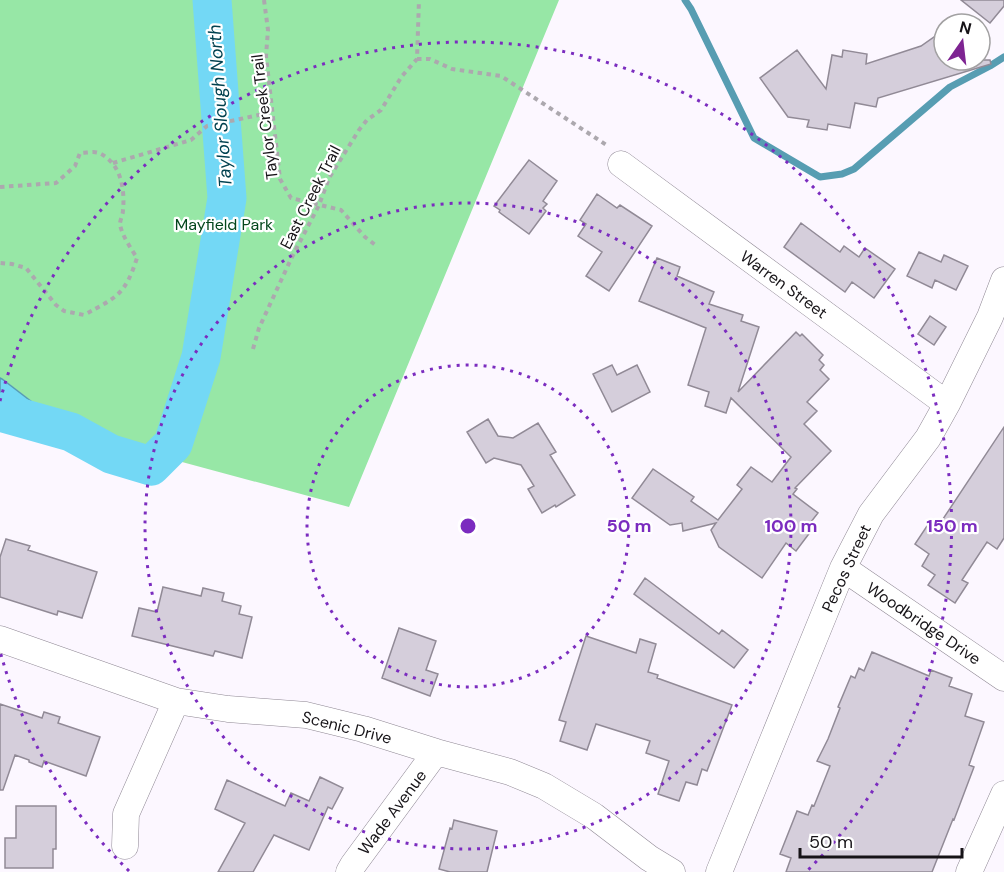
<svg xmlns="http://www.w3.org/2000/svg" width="1004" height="872" viewBox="0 0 1004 872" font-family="'DM Sans',sans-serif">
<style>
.green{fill:#97e7a6}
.water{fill:#73d8f5;stroke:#579db2;stroke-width:1.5}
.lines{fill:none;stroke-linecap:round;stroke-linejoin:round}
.stream{stroke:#579db2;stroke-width:7}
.river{stroke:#73d8f5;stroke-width:39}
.building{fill:#d5cedb;stroke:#918a96;stroke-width:1.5}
.minor-casing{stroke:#8f8894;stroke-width:27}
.path{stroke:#aca8ae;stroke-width:4;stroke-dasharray:4.5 4.5;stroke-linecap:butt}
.minor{stroke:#fff;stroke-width:26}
.ring{fill:none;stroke:#7b2cbf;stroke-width:3;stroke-dasharray:3 6}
.labels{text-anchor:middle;stroke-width:4.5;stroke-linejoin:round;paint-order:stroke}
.street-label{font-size:16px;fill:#161317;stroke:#fff}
.park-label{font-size:16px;fill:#03461b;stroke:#fff}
.water-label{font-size:18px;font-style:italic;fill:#00414f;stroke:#fff}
.centre{fill:#7b2cbf;stroke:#fff;stroke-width:3}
.ring-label{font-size:18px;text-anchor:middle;font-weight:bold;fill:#7b2cbf;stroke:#fff;stroke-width:4.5;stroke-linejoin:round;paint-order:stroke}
</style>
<rect width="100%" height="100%" fill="#fcf7ff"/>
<path class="green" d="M0,0H559L349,507L71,432L3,379L0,378Z"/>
<path class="water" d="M0,378L2,379L71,432L0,421Z"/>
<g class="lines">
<path class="stream" d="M685,0L691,9L754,138L820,177L842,174L854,169L950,87L990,66L1004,57"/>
<path class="river" d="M0,412L71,432L111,454L151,466L173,444L201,357L227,198L212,0"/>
</g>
<path class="building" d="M961,0H1004V6L990,23Z
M944,30V60H990L991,64L878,98L876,107L855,103L850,128L828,124L827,130L807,127L809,120L788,117L760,78L797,50L826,89L832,55L842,57L843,50L867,54L866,64L921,46Z
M529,160L557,181L543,201L547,204L543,208L546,211L529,234L499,212L500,210L494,206Z
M597,194L617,208L620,205L652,226L609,291L586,276L602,252L578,236L586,224L580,220Z
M801,223L840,252L844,246L859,257L865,248L895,269L874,298L852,282L845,292L784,247Z
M919,252L941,262L944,255L968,266L956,290L935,280L932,288L907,276Z
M657,258L680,267L677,276L714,292L709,304L743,315L741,321L759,327L738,392L796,332L800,336L802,334L823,355L819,360L824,365L820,370L829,379L807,402L817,411L804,424L831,451L795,488L797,489L793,494L818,513L807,527L811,531L796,551L786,543L762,578L719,547L711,530L716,523L683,531L682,523L670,525L632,498L653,469L694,497L691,501L718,520L742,489L737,485L751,467L772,482L791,457L731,398L726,413L705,406L709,392L688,385L706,328L639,301Z
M930,316L946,327L934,345L918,334Z
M612,365L617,375L637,365L650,392L612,412L593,374Z
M488,419L498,436L513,438L538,423L556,452L550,455L575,495L556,507L555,505L542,513L528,489L534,486L521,465L494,458L486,463L467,432Z
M1004,427V538L997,549L987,542L962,580L968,583L955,603L928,585L935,575L922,566L929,554L915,544L931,520L939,525Z
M6,539L30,546L28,550L97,572L82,618L58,611L57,615L0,597V557Z
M645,578L719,634L722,630L748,650L734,668L634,594Z
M163,587L201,596L203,588L224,593L222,601L241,606L239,614L252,617L242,658L215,651L213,656L132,636L139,608L157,612Z
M399,628L436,641L426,670L438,674L430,696L382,678Z
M586,636L636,653L640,639L656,644L648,672L658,675L657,678L732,705L707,771L702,769L697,785L686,782L679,801L658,794L669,761L646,753L650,741L596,724L587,750L560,741L566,722L559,720Z
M872,652L929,676L931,670L952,678L949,686L972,694L965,716L984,722L969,765L974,767L954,820L953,819L932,872H786L791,858L780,854L797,811L808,815L812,805L814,806L830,766L817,761L828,739L840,708L838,707L851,676L855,678L859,668L864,671Z
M0,704L42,718L44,712L60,717L58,723L100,737L86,776L44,761L42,767L29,762V760L15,755L3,790H0Z
M320,777L343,788L332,809L328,807L309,850L274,835L253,872H218L245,823L215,809L227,780L285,806L291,793L309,801Z
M16,806H56V849H53V868H5V838H16Z
M454,820L497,831L487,872H450L439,869L450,828L452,829Z"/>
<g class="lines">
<g class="minor-casing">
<path id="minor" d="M621,164L947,404
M843,568L1004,678
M0,639L176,701L228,709L306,715L363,729L436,752L510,772L544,786L594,816L649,858L672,872
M125,846L126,814L176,701
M349,872L353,865L436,752
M719,872L843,568L871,514L928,438L947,404L990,317L1004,280
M969,872L1004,794"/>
</g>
<path class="path" d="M264,0L268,30L266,56L280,179L291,198L341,210L365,237L378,247
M417,59H430L452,69L501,76L608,146
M113,163L191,140L207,126L273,112
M0,187L56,183L75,166L80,153C86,153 94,151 99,153C121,163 125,189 123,210C123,215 120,220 120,224C121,234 132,250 137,258C125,295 117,297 84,315L64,311L56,305L26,268L12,264L0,263
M253,349L259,328L291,259L319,205L329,178L359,130L367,120L381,110L402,76L417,59L419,0"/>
<use href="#minor" class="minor"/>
</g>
<g class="ring">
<circle cx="468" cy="526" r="161"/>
<circle cx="468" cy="526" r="323"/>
<path d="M129 871A484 484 0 0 1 0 651M0 401A484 484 0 1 1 807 871"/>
</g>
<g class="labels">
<g class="street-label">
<text transform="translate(264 117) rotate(-97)" y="6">Taylor Creek Trail</text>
<text transform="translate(310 197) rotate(-63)" y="6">East Creek Trail</text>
<text transform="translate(784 284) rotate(36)" y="6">Warren Street</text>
<text transform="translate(846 568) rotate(-65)" y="6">Pecos Street</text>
<text transform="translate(924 623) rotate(34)" y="6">Woodbridge Drive</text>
<text transform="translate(347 727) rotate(14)" y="6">Scenic Drive</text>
<text transform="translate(392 812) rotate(-53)" y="6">Wade Avenue</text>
</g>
<g class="park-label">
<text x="224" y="230">Mayfield Park</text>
</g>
<g class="water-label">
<text transform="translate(220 106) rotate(-94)" y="6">Taylor Slough North</text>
</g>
</g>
<circle cx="468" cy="526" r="9" class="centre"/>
<g class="ring-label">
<text x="629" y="532">50 m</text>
<text x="791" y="532">100 m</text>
<text x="952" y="532">150 m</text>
</g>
<g transform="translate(962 42) rotate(14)"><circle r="28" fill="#ffffff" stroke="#a2a1a2" stroke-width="1.5"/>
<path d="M0-4.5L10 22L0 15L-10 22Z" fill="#7e2492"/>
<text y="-9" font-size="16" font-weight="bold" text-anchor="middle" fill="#161317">N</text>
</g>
<path d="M800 848v9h162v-9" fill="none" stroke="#161317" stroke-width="3"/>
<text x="809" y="848" font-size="18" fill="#161317" stroke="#ffffff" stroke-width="4.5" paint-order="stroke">50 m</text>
</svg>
